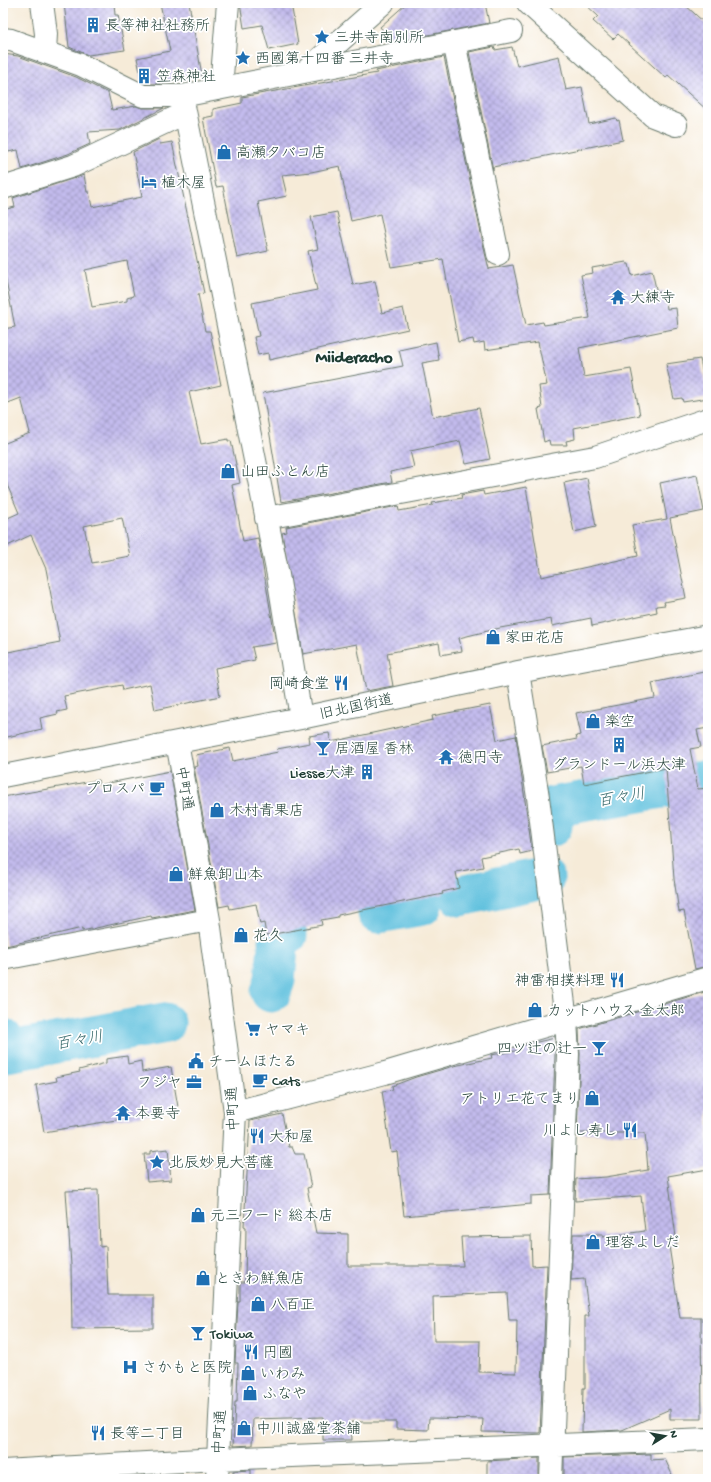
<svg xmlns="http://www.w3.org/2000/svg" width="711" height="1482" viewBox="0 0 711 1482" font-family="'Gochi Hand','Klee One',sans-serif">
<style>
.lines{fill:none;stroke-linecap:round;stroke-linejoin:round}
.river{stroke:#60c1de;stroke-width:41}
.building{fill:url(#building-cross-hatch);fill-rule:evenodd}
.street-casing{stroke:#6a7a6d;stroke-width:24}
.street{stroke:#fff;stroke-width:22}
.labels{text-anchor:middle;stroke-width:3.5;stroke-linejoin:round;paint-order:stroke}
.poi-label{font-size:15px;fill:#1f3d34;stroke:#fff;text-anchor:start}
.street-label{font-size:15px;fill:#1f3d34;stroke:#fff}
.water-label{font-size:16px;font-style:italic;fill:#326567;stroke:#fff}
.quarter-label{font-size:17px;font-weight:bold;fill:#1f3d34;stroke:#fff}
</style>
<defs>
<pattern id="building-cross-hatch" width="8" height="8" patternUnits="userSpaceOnUse"><rect width="8" height="8" fill="#c3bbed"/><path d="M0 0l8 8M0 8l8-8" fill="none" stroke="#9e99c1"/></pattern>
</defs>
<rect width="100%" height="100%" fill="#fff"/>
<filter id="ink" filterUnits="userSpaceOnUse"><feTurbulence type="fractalNoise" baseFrequency=".025" numOctaves="2"/><feDisplacementMap in="SourceGraphic" scale="8" xChannelSelector="R" yChannelSelector="G"/><feConvolveMatrix kernelMatrix="1 2 1 2 8 2 1 2 1" color-interpolation-filters="sRGB"/></filter>
<filter id="wash" filterUnits="userSpaceOnUse"><feTurbulence type="fractalNoise" baseFrequency=".012" numOctaves="4" result="noise"/><feDisplacementMap in="SourceGraphic" scale="16" xChannelSelector="R" yChannelSelector="G"/><feGaussianBlur stdDeviation="0.9" result="paint"/><feColorMatrix in="noise" values="0 0 0 0 0 0 0 0 0 0 0 0 0 0 0 0 0 1.4 0 .05"/><feComposite in="paint" operator="in"/></filter>
<g filter="url(#wash)">
<rect width="100%" height="100%" fill="#f6ebd8"/>
<g class="lines">
<path class="river" d="M552,826V807L708,780
M460,896L544,878
M378,913L422,905
M271,992L275,979L279,937L287,935
M3,1039L6,1052L165,1023"/>
</g>
<g id="blocks">
<path class="building" d="M64,3H114L115,15H118L125,50L88,55L69,47Z
M160,3H189L202,75L156,84H146L142,81L137,58L170,51Z
M240,3H291L298,44L269,50L262,25L244,28Z
M407,3H485L489,23L393,42L380,27Z
M584,3H683L708,26V111L668,75L666,78L618,34L613,39L593,21L598,16Z
M494,47L495,50L512,47L517,66L559,56L566,90L582,87L589,124L616,118L617,121L619,120L623,140L493,167V170L469,52Z
M3,54L18,56L76,77L108,93L112,110L136,106L143,108H164L120,130L88,132L90,144L68,154L22,169L18,150L3,153Z
M444,57L486,257L489,269L513,265L526,325L543,322L544,325L590,318L581,275L593,273L592,268L626,262L627,264H629L632,276L652,271L657,293L665,291L667,309L676,308L678,328L579,348L584,377L631,369L640,415L574,428L575,439L566,441L567,445H550L549,440L544,442L538,409L542,408L539,386L547,385L538,342L485,350L484,342L474,344L473,339L458,342L443,259L391,267L380,214L351,221L340,166L311,172L282,175L287,196L258,202L268,251L237,258L223,186L216,187L203,118L213,116V109L242,103V97L377,73L376,71Z
M159,139L160,144L172,142L204,293L198,294L205,331H210L221,385L189,392L201,444L228,439V441H231L240,483L232,485L243,541L258,538L276,643L252,647L255,660L215,668L220,696L155,710L150,684L123,690L122,685L64,696L67,710L57,712L58,714L40,718L42,729L3,738V653L60,642L46,569L31,535L3,548V520L19,513L3,475V444L30,433L21,398L3,405V329L15,327L5,276H3V210L15,207L13,198L84,175L87,192H89L92,207L142,197L133,152ZM127,261L134,296L127,298V301L92,307L85,270ZM122,518L130,556L92,563L84,526Z
M337,212L353,285L375,281L382,313L403,308L408,329L269,360L268,353L258,355L254,337L259,336L252,303L317,290L308,251L318,249L311,217Z
M436,342L439,360L422,363L433,417L479,408L490,459L466,464L460,441L410,451L414,467L390,472L392,482L281,502L263,393L403,366L399,350Z
M700,359L708,398L683,402L682,398L674,399L666,364Z
M697,475L704,511L670,518L686,598L664,602L665,605L656,606L657,612L592,626L591,618L552,626L551,619L500,628L459,638L462,651L441,655L439,643L387,653L393,686L366,691L357,644L303,654L282,533L287,532L286,527L398,506L399,511L433,505L432,503L462,498L461,495L483,491L484,495L526,487L541,577L638,556L632,525L667,519L660,483Z
M587,478L596,527L574,532L564,483Z
M708,671V728L697,730L701,747L690,749L698,789L708,788V966L695,969L684,911L679,912L674,879L666,768L584,784L581,766L547,772L542,746L577,739L576,736L581,735L576,713L655,698L652,683Z
M490,705L497,740L516,736L532,851L520,854L519,849L481,857L483,867L456,872L459,888L442,892L443,894L338,915V917L321,920L322,925L274,934L266,935L264,923L260,924L256,904L230,909L229,905L219,907L194,767L198,766L196,755L230,748L233,761L278,752L277,749L310,743L309,736L329,733L331,742L433,720L432,716Z
M170,771L195,910L152,918L151,916L82,931V928L6,946L3,928V797L98,780L99,785Z
M708,991V1169L668,1176L677,1245L669,1246L680,1318H701L702,1419H670V1409L622,1430L582,1432L583,1388H585V1316H589L584,1279L571,1280L573,1234H603V1237L645,1231L641,1196L575,1201L576,1179L606,1177L648,1170L645,1133H577L580,1054L579,1029Z
M555,1038V1054L550,1195L531,1196V1204L404,1216L397,1151L391,1152L382,1091L393,1090L392,1086L416,1077L454,1066L492,1058L491,1055L521,1050L520,1046Z
M127,1056L128,1064L141,1061L142,1072L171,1067L178,1107L176,1108V1110L44,1132L36,1085L57,1081L56,1077L80,1072L79,1070L106,1063V1059Z
M282,1114L289,1147H292L295,1154H304L311,1187L307,1188L316,1233L348,1234V1266H463L461,1237L531,1236L532,1266L547,1265L540,1433L482,1432L483,1419L429,1418L428,1430L396,1429V1422H351L352,1440H323V1417L253,1419L252,1445L233,1446L235,1402H237L238,1363H235L238,1301H240V1282H245L246,1227L244,1226L250,1121ZM507,1293L509,1320H517L516,1373L479,1372L480,1341H434L433,1296Z
M168,1149L171,1180L147,1182L144,1154H150V1151Z
M98,1190L100,1247L106,1246L108,1295H153V1328L72,1329L71,1265L66,1191Z
M651,1454V1460L665,1459L674,1479H564V1457Z
M539,1458V1479H487V1461Z
M251,1470V1479H233V1471Z"/>
</g>
</g>
<g filter="url(#ink)">
<use href="#blocks" fill-opacity="0" stroke="#6a7a6d" stroke-width="1"/>
<g class="lines">
<g class="street-casing">
<path id="street" d="M42,3L46,34L45,51
M528,3L653,116L676,125
M3,39L11,40L81,65L143,96H182L511,31
M454,42L498,254
M307,70L383,3
M221,88L228,3
M182,96L278,575L301,718
M3,188L73,166L185,113
M266,518L595,457L708,419
M518,672L538,797L566,1020L568,1054L551,1479
M177,742L209,920L235,1112L217,1479
M3,776L301,718L518,672L708,636
M3,959L209,920
M235,1112L385,1073L708,978
M3,1471L218,1459L708,1439"/>
</g>
<use href="#street" class="street"/>
</g>
</g>
<defs>
<g id="building-bare" transform="scale(1.2)"><path d="M-4-6H4V6H1V3H-1V6H-4ZM-2.5-4.3h1.7v1.8h-1.7ZM.8-4.3h1.7v1.8H.8ZM-2.5-1h1.7V.8h-1.7ZM.8-1h1.7V.8H.8Z" fill="#1f6fb2" stroke="#fff" stroke-width="2.5" paint-order="stroke"/></g>
<g id="sight-bare" transform="scale(1.2)"><path d="M0-6L1.8-2.2L6-1.7L2.9 1.2L3.7 5.4L0 3.3L-3.7 5.4L-2.9 1.2L-6-1.7L-1.8-2.2Z" fill="#1f6fb2" stroke="#fff" stroke-width="2.5" paint-order="stroke"/></g>
<g id="shop-bare" transform="scale(1.2)"><path d="M-5-2.5h2.3a2.7 3.5 0 0 1 5.4 0H5L5.5 6h-11ZM-1.5-2.5h3a1.5 2.3 0 0 0-3 0Z" fill="#1f6fb2" stroke="#fff" stroke-width="2.5" paint-order="stroke"/></g>
<g id="hotel-bare" transform="scale(1.2)"><path d="M-6-4.5h1.5V1H6V5H4.5V3h-9V5H-6ZM-4 0a1.8 1.8 0 1 1 3.6 0ZM.5 0V-2.5h3Q6-2.5 6 0Z" fill="#1f6fb2" stroke="#fff" stroke-width="2.5" paint-order="stroke"/></g>
<g id="temple-bare" transform="scale(1.2)"><path d="M0-6L5-2H3V0L6.5 2.5H4V6H1.5V3h-3V6H-4V2.5H-6.5L-3 0V-2H-5Z" fill="#1f6fb2" stroke="#fff" stroke-width="2.5" paint-order="stroke"/></g>
<g id="restaurant-bare" transform="scale(1.2)"><path d="M-5-6h1v4h1v-4h1v4h1v-4h1v5L-1.5 .5V6h-2V.5L-5-1ZM5-6V6H3V1.5H1.5Q1.5-4 5-6Z" fill="#1f6fb2" stroke="#fff" stroke-width="2.5" paint-order="stroke"/></g>
<g id="bar-bare" transform="scale(1.2)"><path d="M-6-5H6L.8 .8V4.5H3.5V6h-7V4.5H-.8V.8Z" fill="#1f6fb2" stroke="#fff" stroke-width="2.5" paint-order="stroke"/></g>
<g id="cafe-bare" transform="scale(1.2)"><path d="M-5.5-4.5H6V0H3Q3 3.5 0 3.5H-2.5Q-5.5 3.5-5.5 0ZM3-3.2v2h1.7v-2ZM-6 4.5H4V6H-6Z" fill="#1f6fb2" stroke="#fff" stroke-width="2.5" paint-order="stroke"/></g>
<g id="supermarket-bare" transform="scale(1.2)"><path d="M-6-5.5h2.5l.6 2H6L4.5 2H-2.5L-4.4-4H-6ZM-1.5 3.2a1.3 1.3 0 1 0 .1 0ZM3 3.2a1.3 1.3 0 1 0 .1 0Z" fill="#1f6fb2" stroke="#fff" stroke-width="2.5" paint-order="stroke"/></g>
<g id="civic-bare" transform="scale(1.2)"><path d="M-.6-6.5H3V-4.5H.6V-3L4-1V1h2V6H-6V1h2V-1L-.6-3ZM-1.2 2.5V6h2.4V2.5Z" fill="#1f6fb2" stroke="#fff" stroke-width="2.5" paint-order="stroke"/></g>
<g id="office-bare" transform="scale(1.2)"><path d="M-6-3h4V-5.5h4V-3h4V5H-6ZM-1-4.5V-3h2v-1.5ZM-6 0V1H6V0Z" fill="#1f6fb2" stroke="#fff" stroke-width="2.5" paint-order="stroke"/></g>
<g id="hospital-bare" transform="scale(1.2)"><path d="M-5-5h3v3.5h4V-5h3V5h-3V1.5h-4V5h-3Z" fill="#1f6fb2" stroke="#fff" stroke-width="2.5" paint-order="stroke"/></g>
</defs>
<g fill-rule="evenodd">
<use href="#building-bare" x="93" y="25"/>
<use href="#sight-bare" x="322" y="37"/>
<use href="#sight-bare" x="243" y="58"/>
<use href="#building-bare" x="144" y="76"/>
<use href="#shop-bare" x="224" y="152"/>
<use href="#hotel-bare" x="149" y="182"/>
<use href="#temple-bare" x="618" y="297"/>
<use href="#shop-bare" x="228" y="471"/>
<use href="#shop-bare" x="493" y="637"/>
<use href="#restaurant-bare" x="341" y="683"/>
<use href="#shop-bare" x="593" y="721"/>
<use href="#building-bare" x="619" y="745"/>
<use href="#bar-bare" x="323" y="748"/>
<use href="#temple-bare" x="446" y="757"/>
<use href="#building-bare" x="367" y="772"/>
<use href="#cafe-bare" x="157" y="788"/>
<use href="#shop-bare" x="217" y="810"/>
<use href="#shop-bare" x="176" y="874"/>
<use href="#shop-bare" x="241" y="935"/>
<use href="#restaurant-bare" x="617" y="980"/>
<use href="#shop-bare" x="535" y="1010"/>
<use href="#supermarket-bare" x="253" y="1029"/>
<use href="#bar-bare" x="599" y="1048"/>
<use href="#civic-bare" x="196" y="1061"/>
<use href="#cafe-bare" x="260" y="1080"/>
<use href="#office-bare" x="194" y="1082"/>
<use href="#shop-bare" x="592" y="1098"/>
<use href="#temple-bare" x="123" y="1113"/>
<use href="#restaurant-bare" x="630" y="1130"/>
<use href="#restaurant-bare" x="257" y="1136"/>
<use href="#sight-bare" x="157" y="1162"/>
<use href="#shop-bare" x="198" y="1215"/>
<use href="#shop-bare" x="593" y="1242"/>
<use href="#shop-bare" x="203" y="1278"/>
<use href="#shop-bare" x="258" y="1304"/>
<use href="#bar-bare" x="198" y="1333"/>
<use href="#restaurant-bare" x="251" y="1352"/>
<use href="#hospital-bare" x="130" y="1367"/>
<use href="#shop-bare" x="248" y="1373"/>
<use href="#shop-bare" x="250" y="1393"/>
<use href="#shop-bare" x="244" y="1428"/>
<use href="#restaurant-bare" x="98" y="1433"/>
</g>
<g class="labels">
<g class="poi-label">
<text x="105" y="30">長等神社社務所</text>
<text x="334" y="42">三井寺南別所</text>
<text x="255" y="63">西國第十四番 三井寺</text>
<text x="156" y="81">笠森神社</text>
<text x="236" y="157">高瀬タバコ店</text>
<text x="161" y="187">植木屋</text>
<text x="630" y="302">大練寺</text>
<text x="240" y="476">山田ふとん店</text>
<text x="505" y="642">家田花店</text>
<text x="329" y="688" text-anchor="end">岡崎食堂</text>
<text x="605" y="726">楽空</text>
<text x="335" y="753">居酒屋 香林</text>
<text x="458" y="762">徳円寺</text>
<text x="619" y="769" text-anchor="middle">グランドール浜大津</text>
<text x="355" y="777" text-anchor="end">Liesse大津</text>
<text x="145" y="793" text-anchor="end">プロスパ</text>
<text x="229" y="815">木村青果店</text>
<text x="188" y="879">鮮魚卸山本</text>
<text x="253" y="940">花久</text>
<text x="605" y="985" text-anchor="end">神雷相撲料理</text>
<text x="547" y="1015">カットハウス 金太郎</text>
<text x="265" y="1034">ヤマキ</text>
<text x="587" y="1053" text-anchor="end">四ツ辻の辻一</text>
<text x="208" y="1066">チームほたる</text>
<text x="272" y="1085">Cats</text>
<text x="182" y="1087" text-anchor="end">フジヤ</text>
<text x="580" y="1103" text-anchor="end">アトリエ花てまり</text>
<text x="135" y="1118">本要寺</text>
<text x="618" y="1135" text-anchor="end">川よし寿し</text>
<text x="269" y="1141">大和屋</text>
<text x="169" y="1167">北辰妙見大菩薩</text>
<text x="210" y="1220">元三フード 総本店</text>
<text x="605" y="1247">理容よしだ</text>
<text x="215" y="1283">ときわ鮮魚店</text>
<text x="270" y="1309">八百正</text>
<text x="210" y="1338">Tokiwa</text>
<text x="263" y="1357">円國</text>
<text x="142" y="1372">さかもと医院</text>
<text x="260" y="1378">いわみ</text>
<text x="262" y="1398">ふなや</text>
<text x="256" y="1433">中川誠盛堂茶舗</text>
<text x="110" y="1438">長等二丁目</text>
</g>
<g class="street-label">
<text transform="translate(356 706) rotate(-12)" y="5">旧北国街道</text>
<text transform="translate(185 788) rotate(80)" y="5">中町通</text>
<text transform="translate(232 1109) rotate(-93)" y="5">中町通</text>
<text transform="translate(219 1432) rotate(-87)" y="5">中町通</text>
</g>
<g class="water-label">
<text transform="translate(621 796) rotate(-10)" y="6">百々川</text>
<text transform="translate(79 1039) rotate(-10)" y="6">百々川</text>
</g>
<g class="quarter-label">
<text x="354" y="362">Miideracho</text>
</g>
</g>
<rect width="711" height="1482" fill="none" stroke="#fff" stroke-width="16"/>
<g transform="translate(665 1436) rotate(79)" stroke="#ffffff" stroke-width="3" paint-order="stroke">
<path d="M0-3L7 15L0 10L-7 15Z" fill="#1f3d34"/>
<text y="-6" font-size="11" font-weight="bold" text-anchor="middle" fill="#1f3d34">N</text>
</g>
</svg>
